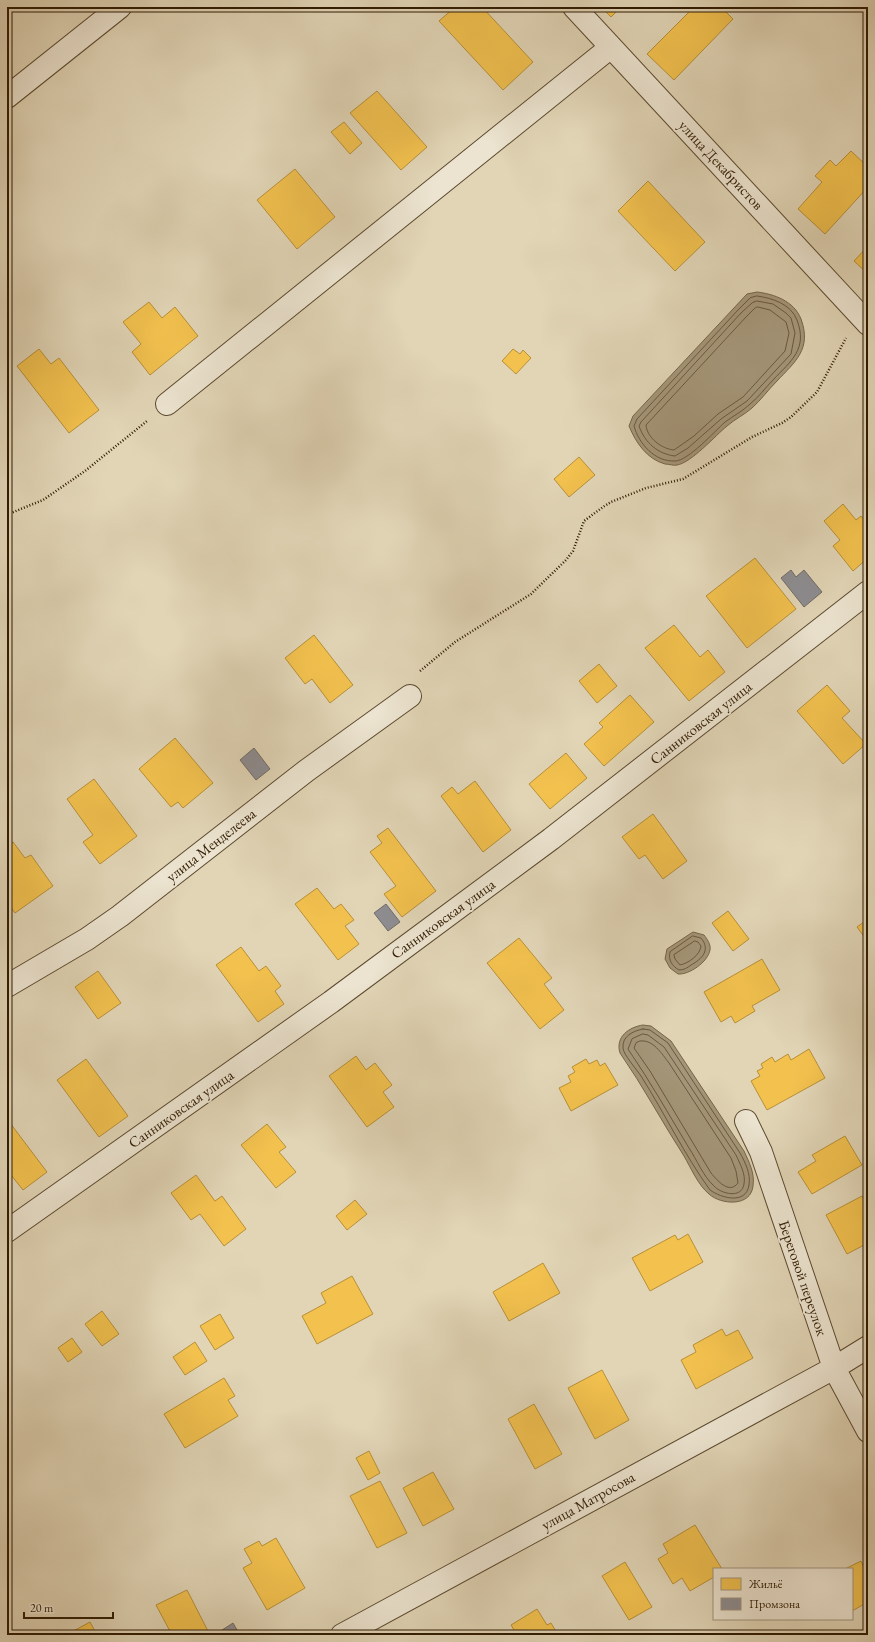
<svg xmlns="http://www.w3.org/2000/svg" width="875" height="1642" viewBox="0 0 875 1642" font-family="'EB Garamond',serif">
<style>
.water{fill:#a49679;stroke:#756549}
.homes{fill:#f2c14e;stroke:#b88f37}
.industry{fill:#8d8d92;stroke:#716b67}
.lines{fill:none;stroke-linecap:round;stroke-linejoin:round}
.shore{stroke:#6a583e;stroke-width:1}
.minor-casing{stroke:#5c4a2f;stroke-width:24}
.path{stroke:#2f1b02;stroke-width:2.5;stroke-dasharray:1 2;stroke-linecap:butt}
.minor{stroke:#ece4d0;stroke-width:22}
.labels{text-anchor:middle;stroke-width:4;stroke-linejoin:round;paint-order:stroke}
.street-label{font-size:15px;fill:#2f1b02;stroke:#ece4d0}
</style>
<rect width="100%" height="100%" fill="#e1d5b6"/>
<filter id="stains"><feTurbulence type="fractalNoise" baseFrequency=".005" numOctaves="4"/><feColorMatrix values="0 0 0 0 .2 0 0 0 0 .09 0 0 0 0 .02 0 0 0 .5 -.17"/></filter>
<radialGradient id="worn" r=".72"><stop offset=".6" stop-color="#630" stop-opacity="0"/><stop offset="1" stop-color="#630" stop-opacity=".3"/></radialGradient>
<path class="water" d="M757,292C774,294 794,301 801,319C812,349 795,362 777,381C768,390 761,400 752,408C744,415 735,419 727,426C716,435 691,463 677,465C674,466 669,464 665,464C647,459 636,443 629,426L633,416L747,294Z
M693,932L704,935C707,939 711,944 710,950C708,962 689,975 678,974L670,968L665,959L667,949Z
M643,1025L651,1026L671,1041L744,1151C749,1162 755,1173 753,1186C751,1207 721,1205 709,1194C698,1185 691,1168 684,1156C662,1122 643,1086 620,1053C615,1037 629,1027 643,1025Z"/>
<path class="homes" d="M455,7H482L533,62L503,90L439,21Z
M601,7H621L611,17Z
M694,7H721L733,19L674,80L647,54Z
M377,91L427,147L401,170L350,113Z
M344,122L362,143L350,154L331,132Z
M851,151L868,167V187L825,234L798,209L822,182L815,176L830,160L836,166Z
M295,169L335,217L297,249L257,200Z
M648,181L705,242L675,271L618,211Z
M868,246V274L854,261Z
M149,302L162,318L175,307L198,336L150,375L132,352L141,344L123,322Z
M39,349L51,364L59,358L99,410L69,433L17,366Z
M513,349L520,354L523,350L531,358L516,374L502,361Z
M579,457L595,475L569,497L554,479Z
M843,504L856,520L861,516L868,525V558L853,571L833,546L840,540L824,521Z
M755,558L796,609L747,648L706,596Z
M674,625L700,657L708,650L725,672L689,701L645,648Z
M314,635L353,685L330,703L312,679L305,684L285,658Z
M599,664L617,686L597,703L579,681Z
M827,685L850,711L842,718L866,744L843,764L797,711Z
M630,695L654,722L604,766L584,744L603,727L599,723Z
M175,738L213,783L183,808L178,802L171,807L139,769Z
M566,753L587,778L550,809L529,784Z
M94,779L137,836L100,864L83,842L93,835L67,799Z
M475,781L511,830L483,852L441,796L452,787L458,794Z
M653,814L687,861L663,879L645,855L639,859L622,837Z
M388,828L436,891L402,917L384,894L396,886L370,852L382,843L377,836Z
M13,842L25,858L31,855L53,886L15,913L7,902V847Z
M317,888L334,909L341,904L354,920L345,926L359,944L338,960L295,904Z
M728,911L749,939L733,951L712,923Z
M868,919V942L857,927Z
M519,938L552,978L544,984L564,1010L540,1029L487,963Z
M241,947L259,971L266,966L281,986L275,991L284,1004L258,1022L216,965Z
M762,959L780,990L752,1006L755,1011L735,1023L731,1016L721,1022L704,992Z
M98,971L121,1003L98,1019L75,987Z
M809,1049L825,1078L767,1110L751,1081L760,1076L757,1071L763,1068L761,1064L772,1057L775,1062L788,1054L791,1060Z
M356,1056L366,1070L375,1063L392,1085L383,1092L394,1107L367,1127L329,1076Z
M86,1059L128,1116L99,1137L57,1080Z
M586,1059L589,1064L597,1060L600,1066L605,1063L618,1085L571,1111L559,1088L571,1082L568,1076L575,1072L572,1067Z
M7,1119L47,1172L23,1190L7,1170Z
M267,1124L286,1147L279,1152L296,1172L276,1188L241,1145Z
M845,1136L862,1165L812,1194L798,1172L816,1161L812,1155Z
M196,1175L215,1201L222,1196L246,1229L224,1246L200,1214L191,1220L171,1193Z
M862,1196L866,1204L868,1202V1243L847,1254L826,1215Z
M355,1200L367,1214L347,1230L336,1216Z
M688,1234L703,1262L650,1291L632,1258L675,1235L678,1240Z
M543,1263L560,1293L509,1321L493,1292Z
M352,1276L373,1314L317,1344L302,1316L326,1303L321,1293Z
M102,1311L119,1334L102,1346L85,1324Z
M220,1314L234,1338L215,1350L200,1326Z
M722,1329L726,1336L738,1330L753,1358L696,1389L681,1360L696,1352L693,1345Z
M72,1338L82,1352L68,1362L58,1348Z
M195,1342L207,1361L185,1375L173,1357Z
M602,1370L629,1420L595,1439L568,1388Z
M224,1378L235,1396L228,1400L238,1416L185,1448L164,1414Z
M534,1404L562,1454L535,1469L508,1419Z
M369,1451L380,1473L368,1480L356,1458Z
M433,1472L454,1509L423,1526L403,1488Z
M380,1481L407,1533L377,1548L350,1496Z
M695,1525L722,1569H714V1577L690,1591L682,1578L673,1584L658,1559L668,1553L663,1544Z
M276,1538L305,1588L267,1610L243,1568L252,1563L244,1549L259,1541L262,1546Z
M861,1561L864,1568L868,1566V1602L852,1611V1569H845Z
M625,1562L652,1607L629,1620L602,1576Z
M187,1590L210,1635H172L156,1605Z
M537,1609L547,1625L551,1623L558,1635H517L511,1625Z
M90,1622L97,1635H66Z"/>
<path class="industry" d="M791,570L796,577L804,570L822,592L804,607L781,578Z
M254,748L270,769L256,780L240,760Z
M386,904L400,922L388,931L374,913Z
M233,1623L240,1635H221L219,1632Z"/>
<g class="lines">
<path class="shore" d="M757,296C772,298 791,304 797,320C808,349 791,361 773,380C765,388 759,397 750,404C743,411 733,416 725,422C715,431 688,461 675,461C655,462 639,444 634,426L637,419L738,310L750,298Z
M757,301L773,304L786,313L791,318L795,333L791,354L747,401L721,419L688,448L675,456C658,454 645,443 639,426L641,422L741,313L752,303Z
M758,307L770,310L786,322L789,333L785,351L743,397L718,414L694,436L674,450C662,449 647,438 646,425L746,317L755,308Z
M693,936L701,938C711,950 702,959 691,965C687,968 684,970 679,970C672,966 668,960 670,952Z
M695,941L698,942L701,946C700,955 689,963 680,965L675,959L674,955Z
M643,1029L650,1030L668,1043L740,1153C745,1162 751,1174 749,1185C746,1205 721,1198 710,1190C684,1154 665,1114 641,1076C637,1070 623,1054 623,1048C622,1036 633,1031 643,1029Z
M643,1034L648,1035L664,1047L736,1155C740,1164 746,1174 744,1184C742,1199 721,1194 714,1186C703,1176 697,1160 689,1148C669,1115 650,1081 628,1049L632,1039Z
M640,1041C653,1039 662,1054 669,1063L731,1158L736,1171L738,1183C729,1195 717,1180 711,1173L650,1071L634,1048L636,1043Z"/>
<g class="minor-casing">
<path id="minor" d="M574,7L868,324
M7,97L120,7
M167,404L611,47
M7,986L87,939L120,916L306,771L410,696
M746,1121L761,1152L834,1368L868,1431
M7,1231L331,1002L551,839L868,592
M342,1635L834,1368L868,1347"/>
</g>
<path class="path" d="M7,512L11,513L43,500L85,471L147,421
M420,671L455,642L531,594L566,560L573,551L584,521L603,507L611,502L646,488L683,479L752,437L782,423L791,417L817,392L846,338"/>
<use href="#minor" class="minor"/>
</g>
<g class="labels">
<g class="street-label">
<text transform="translate(721 165) rotate(47)" y="5">улица Декабристов</text>
<text transform="translate(701 723) rotate(-38)" y="5">Санниковская улица</text>
<text transform="translate(211 845) rotate(-38)" y="5">улица Менделеева</text>
<text transform="translate(443 919) rotate(-36)" y="5">Санниковская улица</text>
<text transform="translate(181 1109) rotate(-35)" y="5">Санниковская улица</text>
<text transform="translate(803 1278) rotate(71)" y="5">Береговой переулок</text>
<text transform="translate(588 1501) rotate(-29)" y="5">улица Матросова</text>
</g>
</g>
<rect width="875" height="1642" fill="none" stroke="#e1d5b6" stroke-width="24"/>
<rect x="8" y="8" width="859" height="1626" fill="none" stroke="#2f1b02" stroke-width="2"/>
<rect x="12" y="12" width="851" height="1618" fill="none" stroke="#2f1b02"/>
<rect x="713" y="1568" width="140" height="52" fill="#ece4d0" stroke="#a0947e"/>
<rect x="721" y="1578" width="20" height="12" fill="#f2c14e" stroke="#a0947e"/>
<text x="749" y="1588" font-size="12" fill="#2f1b02">Жильё</text>
<rect x="721" y="1598" width="20" height="12" fill="#8d8d92" stroke="#a0947e"/>
<text x="749" y="1608" font-size="12" fill="#2f1b02">Промзона</text>
<path d="M24 1612v6h89v-6" fill="none" stroke="#2f1b02" stroke-width="2"/>
<text x="30" y="1612" font-size="12" fill="#2f1b02" stroke="#ece4d0" stroke-width="3" paint-order="stroke">20 m</text>
<rect width="100%" height="100%" filter="url(#stains)"/>
<rect width="100%" height="100%" fill="url(#worn)"/>
</svg>
